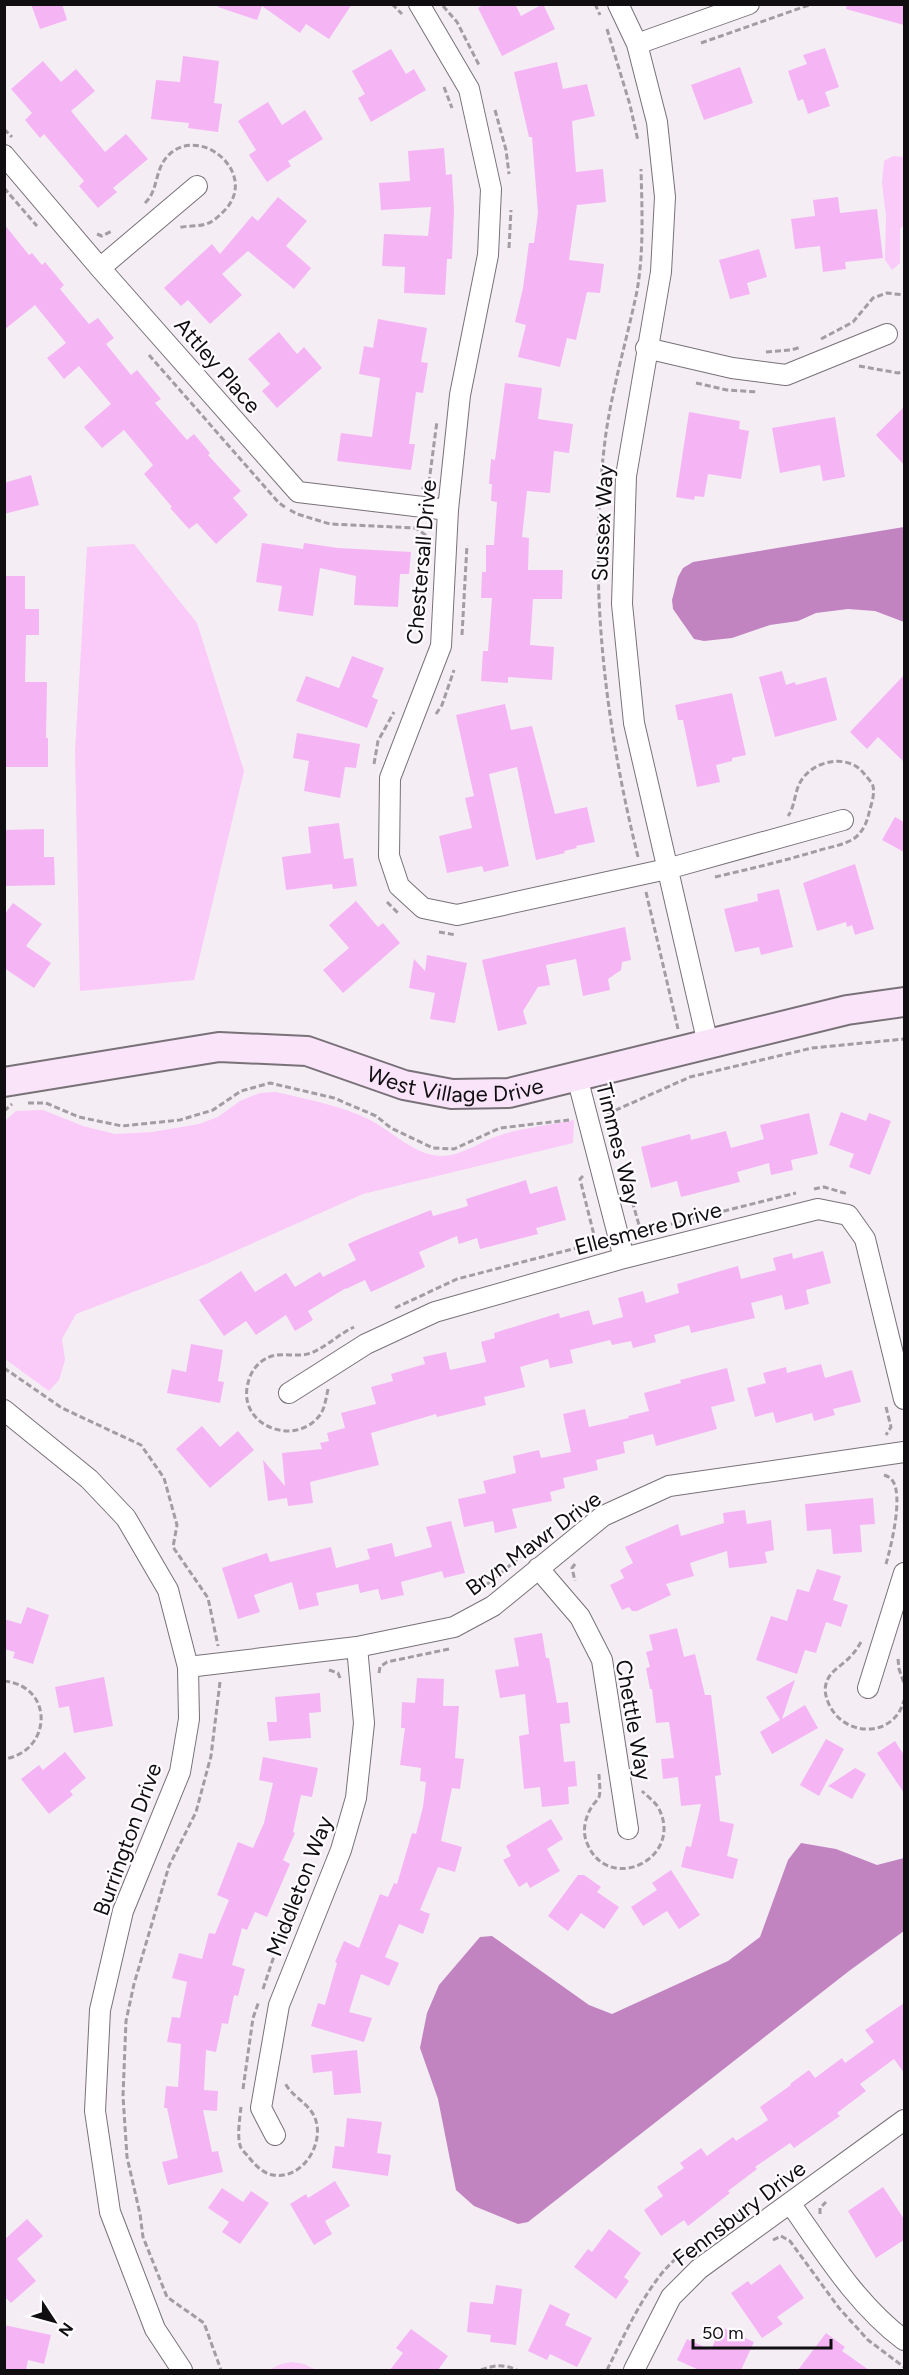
<svg xmlns="http://www.w3.org/2000/svg" width="909" height="2375" viewBox="0 0 909 2375" font-family="Figtree,sans-serif">
<style>
.green{fill:#facaf9}
.water{fill:#c184c1}
.building{fill:#f5b5f5}
.lines{fill:none;stroke-linecap:round;stroke-linejoin:round}
.street-casing{stroke:#787278;stroke-width:22}
.secondary-casing{stroke:#787278;stroke-width:32}
.path{stroke:#a29da2;stroke-width:3;stroke-dasharray:6 3;stroke-linecap:butt}
.street{stroke:#fff;stroke-width:20}
.secondary{stroke:#f9e4f9;stroke-width:28}
.labels{text-anchor:middle;stroke-width:4.5;stroke-linejoin:round;paint-order:stroke}
.street-label{font-size:22px;fill:#100e10;stroke:#fffcff}
</style>
<rect width="100%" height="100%" fill="#f4edf4"/>
<path class="green" d="M893,156L904,157V225L900,229V263L892,270L885,260L886,216L882,183L884,161Z
M134,544L197,623L244,771L194,980L80,991L75,751L87,547Z
M275,1092C307,1099 338,1105 368,1119C391,1130 413,1155 441,1156C462,1156 479,1142 498,1136C520,1128 551,1125 574,1120L573,1143L363,1194L206,1264L76,1314L62,1339L65,1360L59,1380L49,1391L5,1359V1121L16,1111L43,1110L83,1126L115,1134L152,1132L199,1124L218,1117L240,1101L260,1093Z
M292,2362L304,2364L316,2370H269L281,2364Z"/>
<path class="water" d="M904,527V622L875,611L848,609L816,613L798,621L770,625L732,638L704,641L694,639L673,609L672,600L678,577L683,568L693,562Z
M801,1843L836,1849L877,1865L904,1858V1931L849,1971L528,2222L518,2224L474,2206L456,2190L438,2099L420,2048L427,2013L439,1985L480,1937L492,1936L589,2005L612,2014L728,1961L760,1937L788,1860Z"/>
<path class="building" d="M31,4H62L67,20L40,29Z
M218,4H352L329,39L306,24L300,33L262,6L257,20L218,7Z
M485,4H515L521,16L543,4L555,29L502,56L478,8Z
M847,4H904V25L846,9Z
M825,48L839,87L825,92L830,106L808,114L803,99L798,101L788,71L807,64L803,55Z
M391,49L406,74L414,69L426,90L371,122L358,98L365,94L352,71Z
M183,56L219,61L214,103L222,104L218,132L188,128L189,123L151,119L156,80L180,82Z
M43,61L61,82L76,69L95,91L71,111L105,152L126,134L148,159L113,188L117,192L98,208L79,186L84,181L44,134L40,138L25,120L32,113L11,89Z
M557,62L563,89L587,84L595,116L572,121L576,172L603,169L606,202L577,205L569,260L604,264L600,293L587,292L576,340L567,338L560,367L518,357L526,325L515,322L523,288L529,243H534L538,213L532,137H529L514,72Z
M740,67L753,103L704,120L691,85Z
M268,102L282,125L305,110L323,139L288,161L291,166L267,182L249,155L256,150L238,121Z
M444,148L446,175L452,174L454,210L452,259H447L445,295L404,293L405,267L382,266L384,234L428,236L431,207L381,210L379,183L410,181L408,151Z
M278,197L307,221L286,246L311,268L294,289L248,251L222,274L242,295L210,324L188,300L181,306L164,288L212,244L220,254L252,216L258,221Z
M838,197L840,213L877,209L883,258L845,262L846,269L823,272L820,246L795,249L791,219L815,216L813,200Z
M4,224L29,255L32,253L42,265L45,262L64,285L60,289L89,324L98,318L114,338L106,344L131,375L137,370L161,399L155,403L187,440L194,434L210,453L208,455L241,491L233,498L248,515L216,544L197,523L189,529L170,508L172,507L144,474L153,465L124,430L102,448L84,427L111,404L79,366L64,379L47,358L66,343L35,305L4,330Z
M759,249L767,277L747,283L750,294L730,299L719,260Z
M378,319L427,328L421,362L428,363L423,393L416,392L409,444H415L411,470L337,461L341,433L372,437L380,378L359,374L364,346L373,348Z
M279,332L297,354L304,347L322,368L277,408L262,391L270,384L248,359Z
M505,383L542,388L538,419L573,424L569,453L554,451L550,493L527,491L522,537L529,538L528,570H563L562,599H533L530,645L554,647L552,680L508,677V683L481,681L483,651H488L492,598H481L482,572H486V545H494L497,502L491,501L492,484H489L491,459L495,460Z
M904,407V465L876,435Z
M689,412L740,421L739,429L749,431L741,479L708,474L704,497L695,496L694,500L676,497Z
M835,417L845,477L823,481L820,465L780,473L772,428Z
M31,475L39,505L4,514V483Z
M262,543L303,549L304,543L338,548L411,552L409,574H400L398,607L354,605L356,576L320,568L313,616L278,611L282,586L256,582Z
M4,576H25V609H39V635H26L25,682H47L46,738H48V767H4Z
M352,656L384,668L372,697L378,700L367,728L296,701L306,676L339,688Z
M782,671L786,685L795,682L796,685L826,677L837,720L775,737L759,677Z
M904,675V762L878,737L867,749L850,732Z
M732,693L746,755L732,758V761L716,765L720,782L697,787L683,720H678L675,705Z
M505,704L511,730L532,726L555,814L587,807L595,842L576,846L577,848L564,851L565,853L536,860L517,767L489,774L509,866L484,872L482,866L447,873L439,836L472,828L465,798L474,796L456,715Z
M297,733L360,744L356,768L345,767L340,798L304,791L309,761L293,758Z
M895,817L904,822V852L882,840Z
M339,823L344,859L353,858L357,886L333,889L332,884L286,890L282,857L311,853L308,827Z
M44,829V857H54L55,885L4,886V830Z
M855,864L874,929L855,935L852,925L847,927L846,922L817,931L803,883Z
M779,889L793,947L761,955L759,947L735,952L724,909L758,901L757,894Z
M356,901L378,927L383,923L400,943L343,993L323,970L349,948L329,925Z
M13,903L42,924L26,946L51,963L34,988L4,968V915Z
M625,927L631,960L622,962L621,970L608,979L610,990L583,996L576,959L546,965L550,985L538,987L523,1011L527,1024L498,1031L482,960Z
M427,955L467,963L455,1023L430,1019L435,993L409,988L414,959L425,971Z
M841,1112L866,1121L869,1113L891,1121L870,1175L849,1167L854,1154L829,1145Z
M809,1113L818,1154L791,1160L793,1170L771,1175L769,1163L737,1172L740,1182L681,1197L677,1181L651,1188L641,1147L690,1134L691,1140L726,1131L731,1148L764,1139L760,1125Z
M526,1180L530,1194L557,1186L566,1220L536,1228L538,1234L480,1249L477,1238L459,1244L457,1236L419,1252L425,1267L371,1292L365,1280L346,1289V1288L308,1311L313,1320L295,1331L286,1315L256,1335L246,1321L224,1336L199,1300L241,1271L255,1292L286,1273L295,1287L320,1272L323,1277L356,1260L348,1244L363,1237L431,1210L433,1216L468,1206L466,1199Z
M823,1251L831,1283L806,1290L809,1304L785,1310L782,1295L751,1303L755,1318L691,1333L689,1325L654,1335L656,1342L633,1348L631,1341L612,1345L610,1340L570,1350L573,1363L550,1368L548,1359L520,1367L525,1387L484,1397L486,1405L437,1417L436,1414L371,1433L379,1465L310,1482L313,1503L288,1506L287,1498L268,1501L263,1460L285,1486L282,1453L322,1449L320,1443L329,1441L327,1433L345,1428L341,1413L376,1404L371,1387L393,1381L391,1374L425,1364L423,1357L446,1352L450,1370L486,1362L481,1342L495,1338L494,1333L559,1313L560,1318L589,1310L593,1325L623,1317L618,1298L643,1291L646,1303L679,1293L677,1284L717,1272L738,1266L741,1279L776,1270L773,1258L792,1253L793,1259Z
M191,1344L223,1350L218,1381L224,1382L220,1403L167,1393L172,1369L186,1372Z
M821,1364L825,1378L852,1370L861,1402L833,1409L835,1415L814,1421L812,1413L776,1423L773,1412L755,1417L747,1388L766,1383L763,1373L786,1367L787,1373Z
M727,1368L735,1401L711,1407L717,1429L656,1446L653,1434L623,1442L625,1453L596,1460L598,1470L563,1478L565,1488L550,1492L552,1501L512,1509L517,1528L495,1533L493,1521L464,1527L458,1499L486,1493L483,1481L516,1473L513,1456L539,1450L541,1458L571,1452L563,1414L585,1409L589,1427L629,1418L628,1416L649,1411L644,1393L681,1383L680,1380Z
M202,1426L220,1447L238,1431L254,1450L210,1488L176,1449Z
M873,1498L875,1524L860,1525L862,1552L833,1554L831,1529L807,1531L805,1504Z
M745,1510L747,1524L771,1520L774,1550L765,1552L767,1563L729,1568L727,1551L690,1563L694,1576L666,1584L671,1595L637,1611H632L629,1607L622,1610L610,1585L624,1578L620,1570L633,1563L625,1547L678,1524L681,1536L724,1523L723,1513Z
M451,1521L465,1573L444,1578L442,1571L401,1582L404,1595L381,1600L378,1589L360,1593L358,1584L316,1593L319,1605L299,1610L292,1582L254,1595L260,1612L238,1619L222,1568L267,1553L270,1562L331,1547L336,1568L370,1559L367,1549L392,1543L395,1557L432,1547L426,1527Z
M817,1569L841,1576L833,1600L848,1605L841,1627L826,1622L816,1653L805,1650L797,1674L756,1660L771,1616L787,1621L797,1589L809,1592Z
M27,1607L49,1615L33,1664L13,1658L15,1652L4,1649V1619L21,1624Z
M677,1628L684,1657L695,1654L705,1695H711L721,1775L715,1776L720,1821L734,1824L727,1856L738,1859L733,1879L681,1867L686,1846L691,1847L701,1804L681,1806L678,1777L663,1779L661,1759L674,1758L669,1722L656,1723L652,1689H650L646,1668L650,1667L646,1652L653,1650L649,1635Z
M542,1633L546,1658H549L557,1703L568,1702L570,1723L560,1724L564,1762L575,1761L577,1786L568,1787L569,1804L542,1807L540,1787L524,1789L519,1736L529,1734L525,1694L500,1698L495,1670L519,1666L514,1638Z
M104,1677L113,1726L74,1733L69,1706L59,1708L55,1687Z
M417,1678L444,1679L443,1706H459L455,1758L464,1759L460,1789L452,1788L441,1841L462,1847L455,1872L438,1867L420,1910L430,1914L423,1934L399,1924L385,1957L399,1963L389,1986L361,1974L349,2012L372,2018L364,2042L311,2026L318,2003L325,2005L337,1963L335,1962L344,1941L359,1948L380,1894L388,1897L394,1883L397,1884L412,1833L416,1834L423,1807L426,1782L420,1781L421,1768L400,1765L405,1728H401L402,1702L415,1703Z
M795,1680L782,1719L805,1705L818,1728L772,1754L760,1732L780,1720L766,1697Z
M320,1693L321,1712L309,1713L311,1738L269,1741L267,1722H277L275,1697Z
M826,1739L844,1749L819,1796L800,1785Z
M895,1741L904,1755V1793L877,1753Z
M65,1752L86,1778L70,1791L73,1795L49,1814L21,1779L39,1765L43,1770Z
M263,1757L318,1768L312,1797L301,1795L293,1832L295,1833L283,1860L290,1864L267,1917L255,1912L247,1930L242,1928L232,1965L245,1969L238,1996L234,1995L228,2024L222,2023L216,2052L206,2050L204,2090L218,2091L217,2111L203,2110L212,2152L218,2151L223,2172L168,2185L162,2162L178,2158L167,2108H164L166,2086L178,2087L181,2044L167,2042L172,2017L180,2018L187,1982L172,1978L179,1953L202,1959L209,1933L215,1934L229,1900L217,1895L238,1842L253,1848L264,1823L273,1783L259,1780Z
M855,1768L866,1774L852,1799L828,1786Z
M551,1819L563,1839L547,1849L560,1871L530,1888L527,1882L519,1887L503,1860L511,1856L506,1846Z
M671,1870L700,1915L679,1929L667,1911L643,1926L631,1907L657,1890L652,1883Z
M578,1875H584L601,1887L597,1892L619,1907L604,1929L581,1913L568,1931L548,1916Z
M904,2003V2073L894,2059L860,2084L866,2091L837,2113L840,2116L794,2148L790,2143L755,2167L757,2169L728,2191L730,2193L688,2226L684,2220L661,2236L644,2210L663,2196L657,2187L684,2168L680,2163L701,2148L707,2156L733,2137L736,2141L768,2120L760,2107L791,2085L790,2084L809,2070L815,2078L842,2058L845,2063L874,2042L865,2030Z
M357,2050L361,2093L334,2095L332,2071L313,2073L311,2055Z
M347,2118L382,2122L377,2153L391,2155L388,2176L332,2168L335,2146L344,2147Z
M335,2181L350,2206L325,2221L332,2234L314,2245L290,2204L306,2194L308,2198Z
M883,2187L904,2219V2240L876,2258L848,2211Z
M222,2188L243,2202L251,2191L269,2203L240,2244L222,2232L229,2222L208,2208Z
M27,2219L43,2236L17,2259L36,2281L11,2303L4,2296V2240Z
M609,2229L641,2253L624,2277L629,2281L616,2299L574,2267L588,2249L592,2252Z
M780,2264L804,2298L777,2317L783,2324L762,2338L731,2293L748,2281L751,2285Z
M496,2285L522,2289L516,2345L490,2342L491,2335L467,2332L470,2302L493,2304Z
M550,2304L570,2314L565,2325L592,2338L577,2367L550,2354L547,2360L528,2351Z
M4,2325L51,2335L44,2364L28,2360L26,2370H4Z
M721,2327L754,2342L741,2370H699L677,2360L687,2339L711,2350Z
M411,2329L448,2356L438,2370H390L403,2353L396,2348Z
M826,2333L845,2347L842,2351L869,2370H798Z"/>
<g class="lines">
<g class="street-casing">
<path id="street" d="M419,4L469,89L491,189L488,255L460,395L448,510L441,646L390,778L389,856L399,886L423,908L457,915L667,869L843,820
M618,4L637,44L657,122L665,197L661,272L626,476L622,604L634,723L708,1044
M637,44L749,4
M4,155L100,268L298,492L448,510
M100,268L197,186
M646,348L732,368L786,375L887,334
M577,1077L624,1258
M289,1393L366,1344L435,1312L624,1258L818,1209L848,1215L865,1239L904,1399
M4,1410L89,1479L126,1518L168,1590L188,1667L189,1719L180,1772L123,1911L100,2010L95,2111L110,2212L155,2329L182,2370
M538,1568L580,1617L602,1660L628,1829
M188,1667L357,1647L454,1627L493,1606L603,1516L669,1486L904,1452
M868,1688L904,1573
M275,2135L261,2108L279,2005L341,1850L356,1798L364,1723L357,1647
M790,2203C824,2251 856,2304 904,2340
M634,2370L671,2297L699,2269L904,2120"/>
</g>
<g class="secondary-casing">
<g id="secondary">
<path id="s1" d="M4,1082L219,1047L307,1051L404,1085L452,1094L509,1093L847,1010L904,1002"/>
</g>
</g>
<path class="path" d="M392,4L402,14
M595,4L600,15
M443,6L457,22L480,67
M607,29L630,105L638,141
M701,43L812,4
M444,87L452,108
M495,110L506,150L509,174
M4,129L12,137
M4,188L37,226
M145,203C160,189 153,167 172,152C205,127 259,176 224,211C219,216 213,222 206,224C197,227 187,225 178,228
M97,234L102,236L112,231
M509,248L511,210
M821,339L853,322L873,298L887,293L904,295
M766,352L791,350L801,347
M149,355L279,503L285,507
M859,366L898,373L904,371
M696,383L727,390L758,392
M422,489L429,482L437,421
M290,510L297,514L330,524L416,528L428,537
M462,635L467,545
M436,714L442,705L454,670
M374,764L378,741L394,712
M638,857C604,719 587,575 606,433C613,385 627,339 637,291C644,251 642,209 641,169
M715,877C750,869 783,861 817,851C829,847 846,845 856,837C863,831 867,822 869,813C871,805 875,795 873,786C872,783 868,778 865,775C851,754 817,759 803,778C794,789 796,805 788,816
M646,892L678,1029
M387,902L399,914
M439,932L456,935
M28,1103H46L79,1117L122,1126L180,1120L213,1110L241,1091L270,1083L334,1098L376,1116L391,1128L433,1148L454,1149L500,1128L569,1120
M4,1111L12,1104
M607,1114L690,1077L812,1048L904,1039
M621,1168L623,1169L641,1232
M583,1176L580,1179L596,1243L598,1242
M814,1189L824,1187L848,1194
M636,1233L796,1193
M395,1308L457,1279L596,1243
M4,1368L62,1408L141,1445L164,1478L177,1525L173,1547L208,1598L218,1646
M328,1389C326,1398 325,1408 320,1415C296,1447 241,1427 247,1388C249,1376 253,1368 262,1361C278,1349 294,1359 311,1353C326,1347 339,1334 354,1327
M886,1407L891,1427L886,1435
M884,1475C887,1476 890,1477 892,1480C904,1494 891,1547 886,1564
M575,1564L572,1568L575,1581
M485,1586L542,1539
M861,1642C858,1647 855,1652 850,1657C842,1666 829,1671 826,1684C824,1691 826,1696 828,1702C843,1739 895,1738 904,1700
M898,1659L899,1669L904,1683
M329,1670L338,1673L340,1678
M379,1673L380,1667L387,1662L449,1649
M4,1681C55,1686 52,1752 4,1759
M220,1682L211,1756L196,1812L169,1866L134,1984L126,2021L123,2096L127,2157L140,2214L143,2237L167,2297L204,2323L221,2370
M599,1774C599,1780 601,1791 599,1797C597,1801 593,1804 591,1808C585,1818 582,1832 587,1843C608,1896 686,1858 658,1807C654,1801 647,1796 642,1791
M263,1989L274,1956L295,1909
M243,2089L253,2018L259,2001
M241,2107C240,2117 237,2135 240,2145C240,2148 245,2153 248,2156C253,2163 263,2174 273,2175C303,2180 325,2143 315,2118C309,2103 292,2097 285,2083
M820,2214V2208L826,2202
M773,2240L781,2236L790,2241L839,2308L868,2340L904,2367
M481,2370C494,2365 504,2364 517,2370
M607,2370C622,2340 636,2308 656,2281C679,2248 721,2226 753,2204"/>
<use href="#street" class="street"/>
<use href="#secondary" class="secondary"/>
</g>
<g class="labels">
<g class="street-label">
<text transform="translate(218 365) rotate(49)" y="8">Attley Place</text>
<text transform="translate(602 523) rotate(-87)" y="8">Sussex Way</text>
<text transform="translate(421 562) rotate(-85)" y="8">Chestersall Drive</text>
<text dy="8" stroke="none"><textPath href="#s1" startOffset="460">West Village Drive</textPath></text>
<text transform="translate(619 1144) rotate(76)" y="8">Timmes Way</text>
<text transform="translate(648 1228) rotate(-15)" y="8">Ellesmere Drive</text>
<text transform="translate(533 1543) rotate(-36)" y="8">Bryn Mawr Drive</text>
<text transform="translate(634 1720) rotate(80)" y="8">Chettle Way</text>
<text transform="translate(127 1839) rotate(-70)" y="8">Burrington Drive</text>
<text transform="translate(299 1886) rotate(-69)" y="8">Middleton Way</text>
<text transform="translate(739 2213) rotate(-37)" y="8">Fennsbury Drive</text>
</g>
</g>
<rect width="909" height="2375" fill="none" stroke="#100e10" stroke-width="12"/>
<g transform="translate(54 2321) rotate(126)" stroke="#fffcff" stroke-width="4.5" paint-order="stroke">
<path d="M0-4.5L10 22L0 15L-10 22Z" fill="#100e10"/>
<text y="-9" font-size="16" font-weight="bold" text-anchor="middle" fill="#100e10">N</text>
</g>
<path d="M693 2339v9h138v-9" fill="none" stroke="#100e10" stroke-width="3"/>
<text x="702" y="2339" font-size="18" fill="#100e10" stroke="#fffcff" stroke-width="4.5" paint-order="stroke">50 m</text>
</svg>
